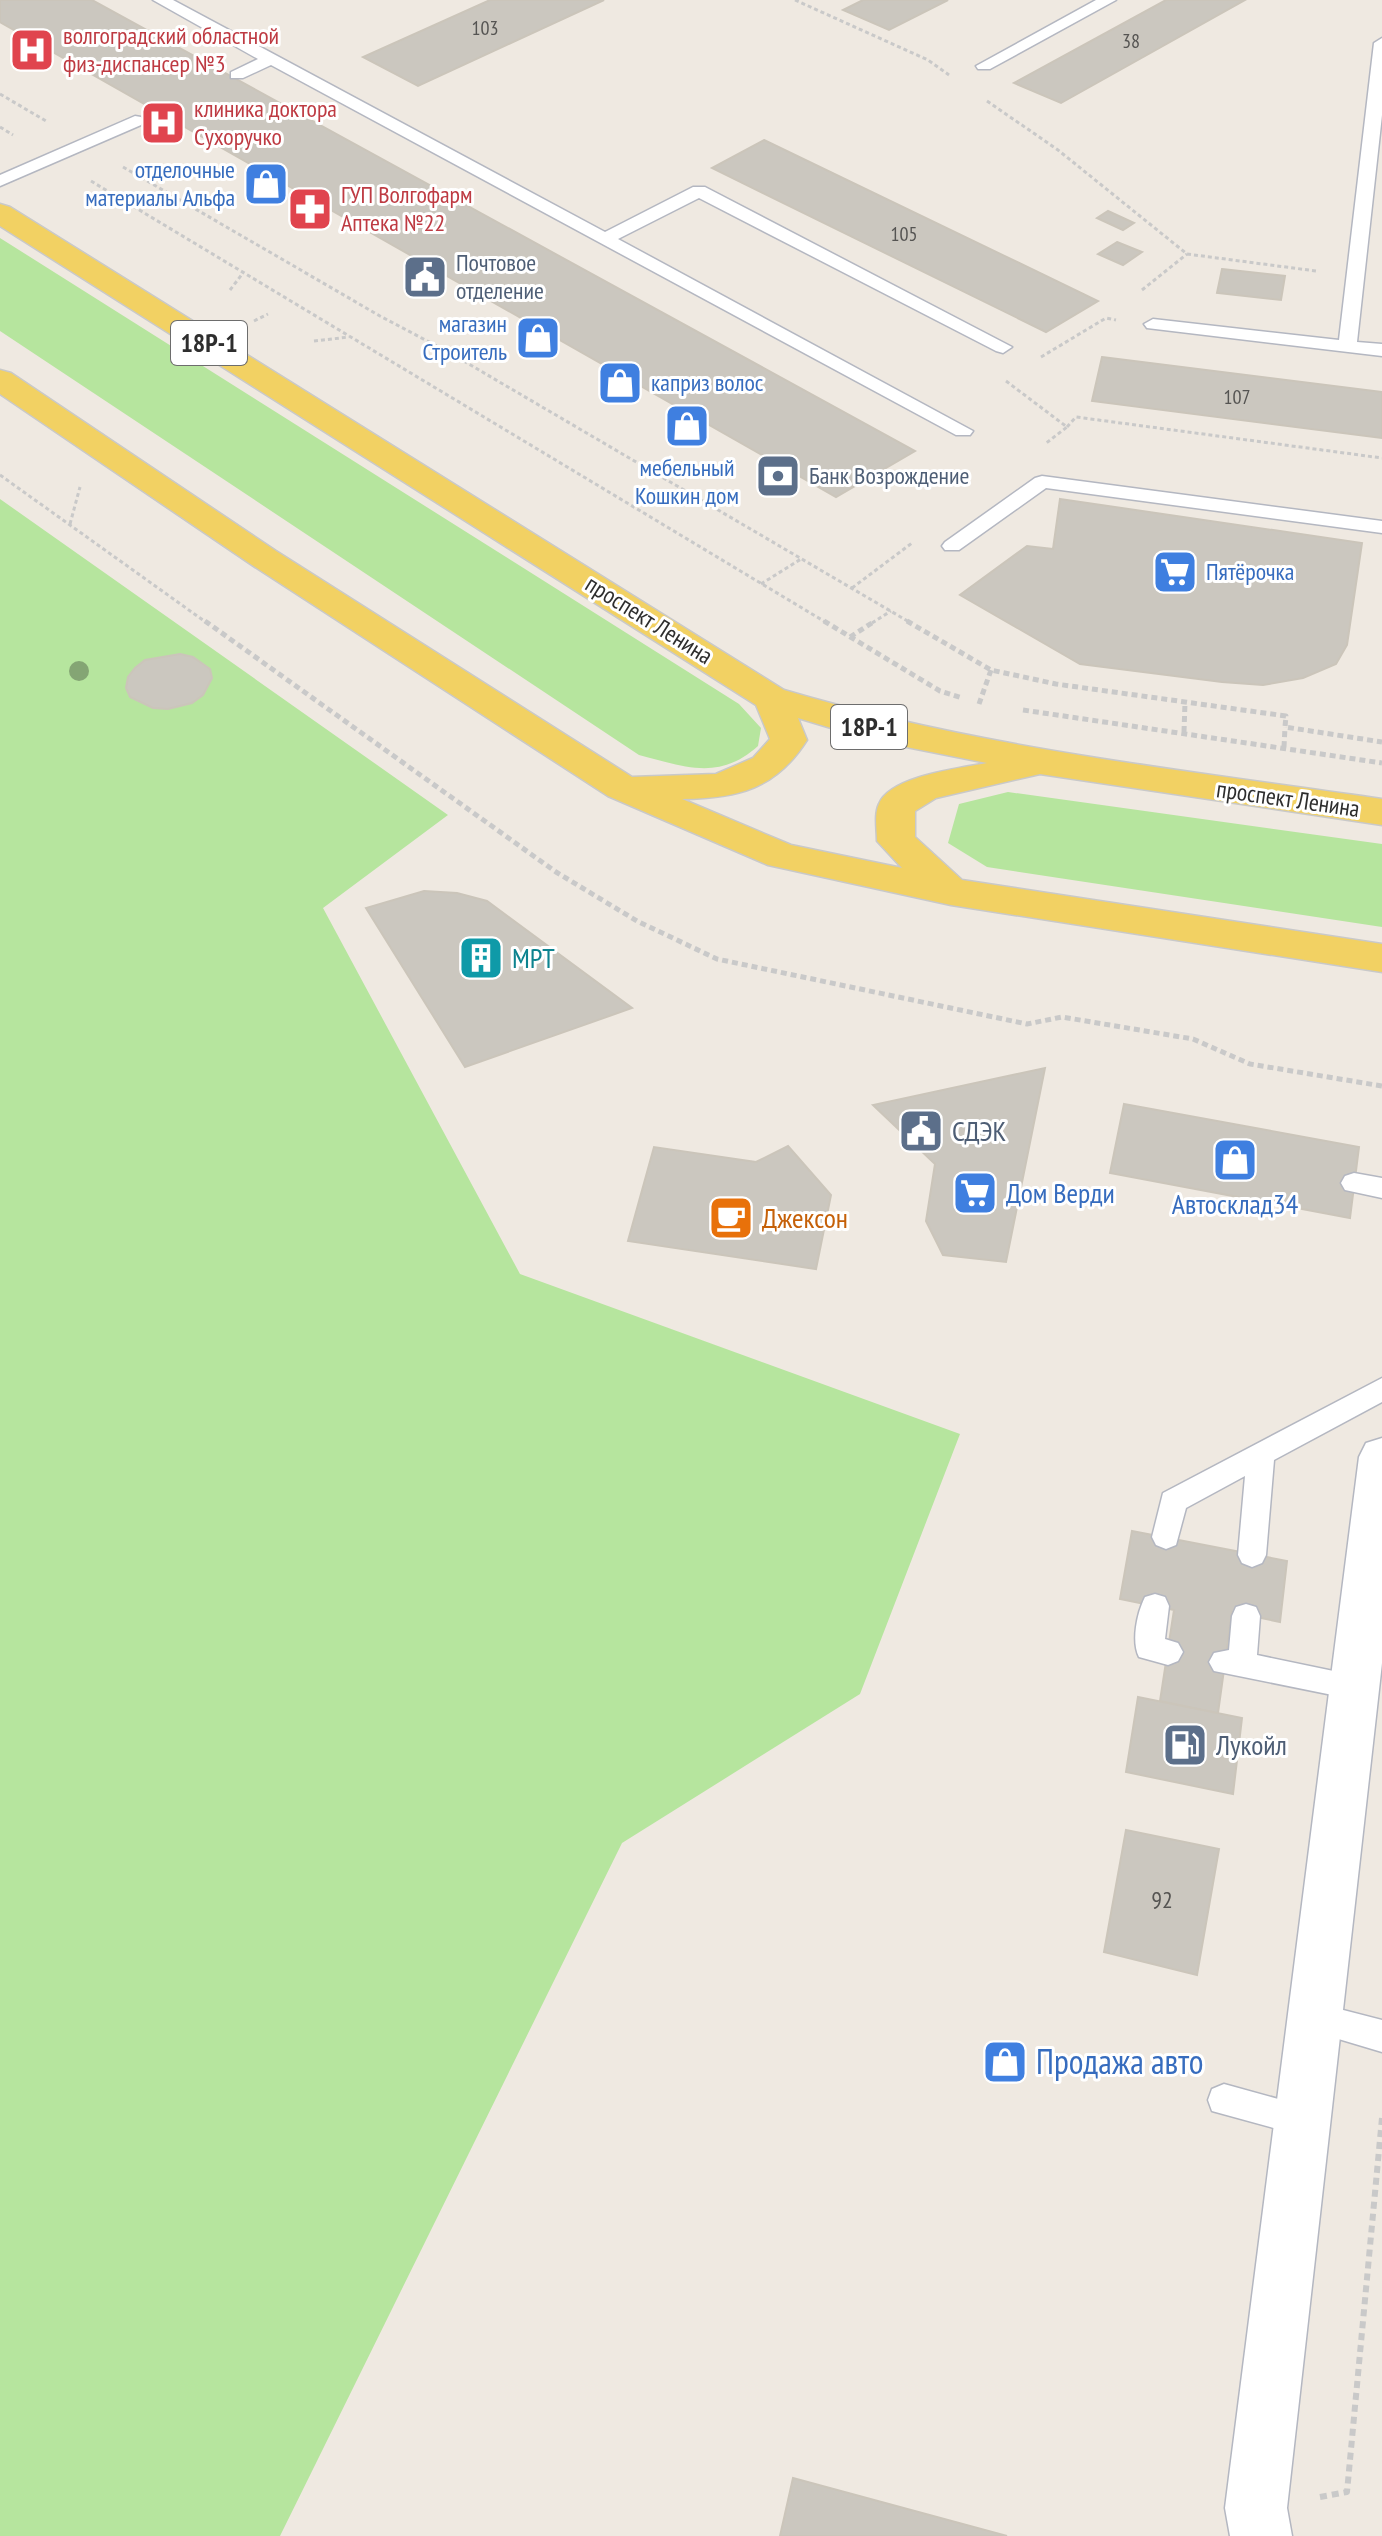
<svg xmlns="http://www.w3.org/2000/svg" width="1382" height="2536" viewBox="0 0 1382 2536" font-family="'PT Sans Narrow',sans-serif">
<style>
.green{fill:#b6e59e}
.building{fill:#cbc7bf;stroke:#cbc5ba;stroke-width:2}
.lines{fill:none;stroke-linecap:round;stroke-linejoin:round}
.service-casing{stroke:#b4b7c1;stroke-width:3}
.minor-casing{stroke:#b4b7c1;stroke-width:3}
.primary-casing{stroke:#c9c9c9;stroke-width:3}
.path-far2{stroke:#c9c9c9;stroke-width:3;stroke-dasharray:4 3;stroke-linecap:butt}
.path-far1{stroke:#c9c9c9;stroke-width:5;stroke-dasharray:6 4;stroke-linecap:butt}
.path{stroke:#c9c9c9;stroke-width:6;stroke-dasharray:7 5;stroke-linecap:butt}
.service{fill:#fff;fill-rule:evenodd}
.minor{fill:#fff;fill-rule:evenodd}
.primary{fill:#f2d163;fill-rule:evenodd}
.tree{fill:#84a574}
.labels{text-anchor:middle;stroke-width:6;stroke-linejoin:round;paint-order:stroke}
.far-number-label{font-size:20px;fill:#555452}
.far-health-label{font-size:24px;fill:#be3a42;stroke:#fff;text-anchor:start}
.far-shop-label{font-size:24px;fill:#366cbe;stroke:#fff;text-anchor:end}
.far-service-label{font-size:24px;fill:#4e5e75;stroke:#fff;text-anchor:start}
.far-street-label{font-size:24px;fill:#2e2e2e;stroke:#fff}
.number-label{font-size:24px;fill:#555452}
.shield{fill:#fff;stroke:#6d6d6d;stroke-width:2}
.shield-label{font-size:26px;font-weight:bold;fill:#2e2e2e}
.culture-label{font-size:28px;fill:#0d838f;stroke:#fff;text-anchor:start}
.service-label{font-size:28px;fill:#4e5e75;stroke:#fff;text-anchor:start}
.shop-label{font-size:28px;fill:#366cbe;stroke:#fff;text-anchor:start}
.food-label{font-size:28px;fill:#c56008;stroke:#fff;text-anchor:start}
.near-shop-label{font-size:34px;fill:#366cbe;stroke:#fff;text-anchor:start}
</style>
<rect width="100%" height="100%" fill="#efe9e1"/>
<path class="green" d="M0,238L739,704L761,728L758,746C719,781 686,767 639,755L0,331Z
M0,499L448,815L323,908L520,1274L960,1434L860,1694L622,1843L280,2536H0Z
M1008,792L1382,844V927L987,867L948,843L959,804Z"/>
<path class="building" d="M0,0H92L915,451L836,497L0,22Z
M490,0H604L418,86L363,57Z
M863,0H948L889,30L843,10Z
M1166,0H1245L1061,103L1014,83Z
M764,140L1098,301L1046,332L712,168Z
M1108,211L1134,223L1123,230L1097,218Z
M1117,242L1142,252L1123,265L1098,254Z
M1222,269L1285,276L1281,300L1217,293Z
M1102,357L1382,392V438L1092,401Z
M1060,499L1362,543L1347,645L1336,664L1303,678L1263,685L1222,682L1080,664L960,595L1027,546L1053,549Z
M180,654L193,657L210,669L212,678L203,695L192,703L168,709L153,708L130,697L126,688L128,677L135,668L145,660Z
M424,891L457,893L487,901L632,1008L465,1067L366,908Z
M1045,1068L1006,1262L943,1255L926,1221L935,1164L873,1105Z
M1124,1104L1359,1147L1350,1218L1110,1173Z
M788,1146L831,1195L816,1269L628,1241L654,1147L756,1162Z
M1132,1531L1287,1561L1280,1622L1232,1612L1218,1713L1160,1701L1174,1610L1120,1599Z
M1138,1697L1242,1718L1233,1794L1126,1772Z
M1126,1830L1219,1849L1197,1975L1104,1952Z
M793,2478L1007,2536H780Z"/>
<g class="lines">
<g class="service-casing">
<path id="service" d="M153,0H173L605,232L693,187H705L1012,347L1003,353L996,351L699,198L618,239L973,431L970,435H956L271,65L243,78H231V72L258,59Z
M1096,0H1116L990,69H978L976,66Z
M1382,38V115L1357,342L1382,344V356L1147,328L1144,324L1153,319L1339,340L1374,43Z
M135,116L141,117L143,121L141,125L0,186V175Z
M1042,476L1382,521V533L1046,488L959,550H945L942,546L945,542L1035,478Z
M1354,1173L1382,1178V1198L1345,1190L1341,1183L1345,1176Z
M1382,1378V1402L1274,1460L1266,1555L1262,1563L1252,1567L1242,1563L1238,1555L1245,1476L1186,1508L1176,1545L1166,1549L1156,1545L1152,1537L1163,1493Z
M1155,1594L1165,1597L1169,1606L1165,1639L1178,1643L1183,1652L1178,1661L1168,1665L1139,1657C1131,1641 1137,1613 1145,1597Z
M1246,1604L1256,1607L1260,1616L1257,1655L1367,1678L1372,1687L1367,1696L1357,1700L1214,1671L1209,1662L1214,1653L1229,1650L1232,1616L1236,1607Z
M1316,2003L1382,2020V2052L1305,2029L1300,2018L1305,2007Z
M1224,2084L1315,2109L1319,2120L1315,2131L1303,2136L1212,2111L1208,2100L1212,2089Z"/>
</g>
<g class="minor-casing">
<path id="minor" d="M1382,1438V1663L1287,2508L1292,2536H1230L1225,2508L1359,1457L1366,1443Z"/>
</g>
<g class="primary-casing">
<path id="primary" d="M0,204L10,207L784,690C979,748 1181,770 1382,799V825L1040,774L936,798L915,811V837L962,880L1382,944V972L951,905L768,865L608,796L252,565L0,394V370L11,373L276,551L632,777L716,774L753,758L770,739L756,705L0,226ZM798,718L871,740L987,763C961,768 890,776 879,804C874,814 877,830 877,841L902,868L791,845L682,799C738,798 776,789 807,740Z"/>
</g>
<path class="path-far2" d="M795,0L928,60L949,75
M0,94L46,121
M987,101L1058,150L1187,254L1316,271
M0,127L13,135
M123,167L380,316L450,353L911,623
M91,181L827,623
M230,290L243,273
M1142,290L1187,254
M254,321L268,314
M314,341L349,337
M1041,357L1106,318L1116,320
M1006,381L1067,427L1045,444
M1067,427L1076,417L1382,458
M0,475L207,623
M70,524L80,487
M761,584L801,559
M852,588L912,543
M872,623L891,611"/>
<path class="path-far1" d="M205,621L556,872L637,921L717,959L1027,1024L1062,1017L1193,1039L1250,1064L1382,1086
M824,621L940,691L962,698
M907,621L991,670L1056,684L1286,716L1285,727L1382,742
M850,637L875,621
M979,704L991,670
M1023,710L1382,763
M1184,732L1185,703
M1284,747L1285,727"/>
<path class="path" d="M1320,2497L1347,2492L1382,2118"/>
<use href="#service" class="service"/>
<use href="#minor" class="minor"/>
<use href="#primary" class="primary"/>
</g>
<circle class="tree" cx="79" cy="671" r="10"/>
<defs>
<g id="hospital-square" transform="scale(2.3)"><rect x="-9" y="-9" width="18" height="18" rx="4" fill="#e0444e" stroke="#fff"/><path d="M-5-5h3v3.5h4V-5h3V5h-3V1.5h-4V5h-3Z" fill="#fff"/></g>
<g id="shop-square" transform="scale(2.3)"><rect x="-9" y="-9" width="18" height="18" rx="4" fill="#3f7fe0" stroke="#fff"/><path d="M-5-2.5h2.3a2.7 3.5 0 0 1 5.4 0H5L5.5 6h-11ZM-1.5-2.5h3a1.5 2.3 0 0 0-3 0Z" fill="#fff"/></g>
<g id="pharmacy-square" transform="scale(2.3)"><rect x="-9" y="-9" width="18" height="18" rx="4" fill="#e0444e" stroke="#fff"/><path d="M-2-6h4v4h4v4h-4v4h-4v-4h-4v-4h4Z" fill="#fff"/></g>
<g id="civic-square" transform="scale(2.3)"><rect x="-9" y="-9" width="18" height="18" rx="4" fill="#5c6f8a" stroke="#fff"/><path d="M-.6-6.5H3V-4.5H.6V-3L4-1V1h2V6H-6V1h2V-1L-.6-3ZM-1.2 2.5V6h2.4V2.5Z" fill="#fff"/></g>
<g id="bank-square" transform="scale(2.3)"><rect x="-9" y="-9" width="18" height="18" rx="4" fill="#5c6f8a" stroke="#fff"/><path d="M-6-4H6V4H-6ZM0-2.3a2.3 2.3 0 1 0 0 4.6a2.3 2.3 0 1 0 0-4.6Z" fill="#fff"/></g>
<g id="supermarket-square" transform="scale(2.3)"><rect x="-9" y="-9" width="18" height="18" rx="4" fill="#3f7fe0" stroke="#fff"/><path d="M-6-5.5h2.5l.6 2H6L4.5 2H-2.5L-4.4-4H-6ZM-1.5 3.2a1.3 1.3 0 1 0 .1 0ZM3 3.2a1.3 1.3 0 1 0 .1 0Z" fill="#fff"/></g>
<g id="building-square" transform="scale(2.3)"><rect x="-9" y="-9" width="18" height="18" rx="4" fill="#0f9aa8" stroke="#fff"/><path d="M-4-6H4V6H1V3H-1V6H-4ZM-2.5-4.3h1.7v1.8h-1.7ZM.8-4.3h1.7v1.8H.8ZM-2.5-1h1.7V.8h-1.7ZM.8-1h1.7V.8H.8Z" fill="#fff"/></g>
<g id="cafe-square" transform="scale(2.3)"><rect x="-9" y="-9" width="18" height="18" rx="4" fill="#e8710a" stroke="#fff"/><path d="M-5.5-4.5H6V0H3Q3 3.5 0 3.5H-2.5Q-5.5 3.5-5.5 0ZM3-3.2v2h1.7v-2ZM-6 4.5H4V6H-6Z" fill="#fff"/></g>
<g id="fuel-square" transform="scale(2.3)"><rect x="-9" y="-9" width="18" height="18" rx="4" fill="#5c6f8a" stroke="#fff"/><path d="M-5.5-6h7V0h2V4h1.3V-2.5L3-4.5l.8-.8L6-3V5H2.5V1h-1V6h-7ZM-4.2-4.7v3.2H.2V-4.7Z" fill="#fff"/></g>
</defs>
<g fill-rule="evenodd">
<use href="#hospital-square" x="32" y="50"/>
<use href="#hospital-square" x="163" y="123"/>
<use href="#shop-square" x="266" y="184"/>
<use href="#pharmacy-square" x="310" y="209"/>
<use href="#civic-square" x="425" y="277"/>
<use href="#shop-square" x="538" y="338"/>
<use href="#shop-square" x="620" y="383"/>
<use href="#shop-square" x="687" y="426"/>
<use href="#bank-square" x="778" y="476"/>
<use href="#supermarket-square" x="1175" y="572"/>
<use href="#building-square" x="481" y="958"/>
<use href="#civic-square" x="921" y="1131"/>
<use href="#shop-square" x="1235" y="1160"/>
<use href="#supermarket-square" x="975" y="1193"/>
<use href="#cafe-square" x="731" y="1218"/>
<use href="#fuel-square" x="1185" y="1745"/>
<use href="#shop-square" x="1005" y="2062"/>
</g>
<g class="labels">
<g class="far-number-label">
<text x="485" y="35">103</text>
<text x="1131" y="48">38</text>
<text x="904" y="241">105</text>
<text x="1237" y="404">107</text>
</g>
<g class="far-health-label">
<text x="63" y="44">волгоградский областной<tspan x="63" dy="28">физ-диспансер №3</tspan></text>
<text x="194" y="117">клиника доктора<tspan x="194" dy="28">Сухоручко</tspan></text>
<text x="341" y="203">ГУП Волгофарм<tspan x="341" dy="28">Аптека №22</tspan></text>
</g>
<g class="far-shop-label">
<text x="235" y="178">отделочные<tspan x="235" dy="28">материалы Альфа</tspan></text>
<text x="507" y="332">магазин<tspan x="507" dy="28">Строитель</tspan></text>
<text x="651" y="391" text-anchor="start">каприз волос</text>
<text x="687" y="476" text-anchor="middle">мебельный<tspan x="687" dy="28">Кошкин дом</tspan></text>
<text x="1206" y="580" text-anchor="start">Пятёрочка</text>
</g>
<g class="far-service-label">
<text x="456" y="271">Почтовое<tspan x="456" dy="28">отделение</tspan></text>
<text x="809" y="484">Банк Возрождение</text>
</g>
<g class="far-street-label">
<text transform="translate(649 620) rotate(32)" y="8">проспект Ленина</text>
<text transform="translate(1288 799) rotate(8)" y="8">проспект Ленина</text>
</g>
<g class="number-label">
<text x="1162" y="1908">92</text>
</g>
<g class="shield">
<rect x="171" y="321" width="76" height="44" rx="6"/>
<rect x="831" y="705" width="76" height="44" rx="6"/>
</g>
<g class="shield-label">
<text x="209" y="352">18Р-1</text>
<text x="869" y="736">18Р-1</text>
</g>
<g class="culture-label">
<text x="512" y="968">МРТ</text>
</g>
<g class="service-label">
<text x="952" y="1141">СДЭК</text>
<text x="1216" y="1755">Лукойл</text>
</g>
<g class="shop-label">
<text x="1006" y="1203">Дом Верди</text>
<text x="1235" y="1214" text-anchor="middle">Автосклад34</text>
</g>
<g class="food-label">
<text x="762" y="1228">Джексон</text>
</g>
<g class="near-shop-label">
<text x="1036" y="2074">Продажа авто</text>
</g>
</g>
</svg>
